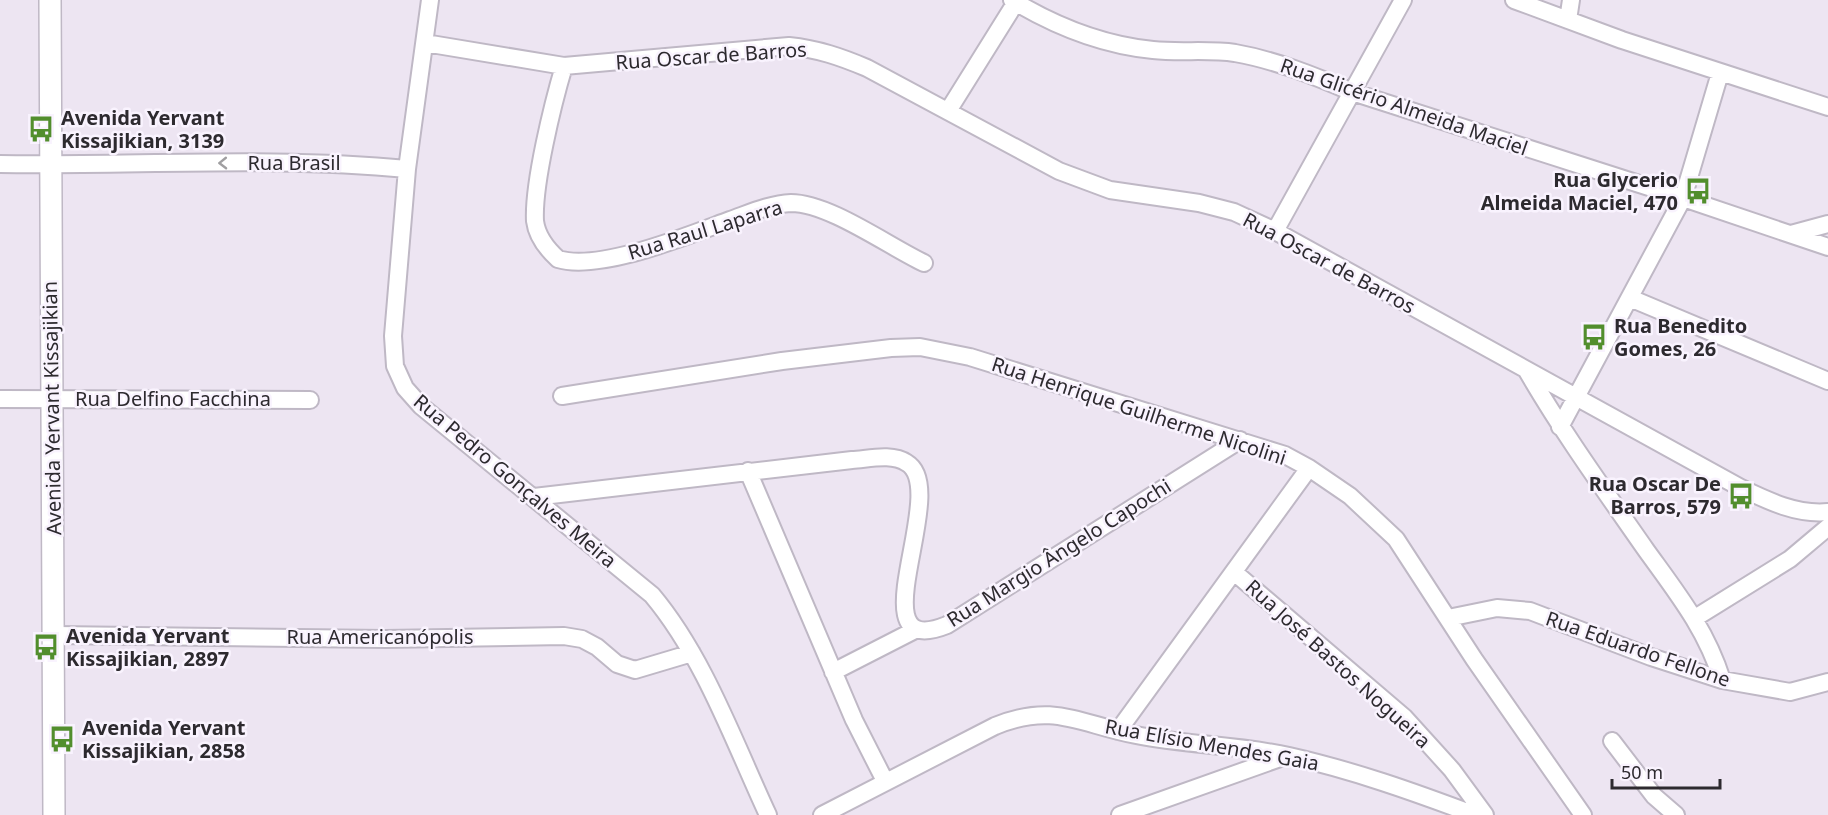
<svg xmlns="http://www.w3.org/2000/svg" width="1828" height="815" viewBox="0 0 1828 815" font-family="'Noto Sans',sans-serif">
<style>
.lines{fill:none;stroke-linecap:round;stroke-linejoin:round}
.minor-casing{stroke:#bfb8c5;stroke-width:20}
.major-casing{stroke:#bfb8c5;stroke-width:24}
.minor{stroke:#fff;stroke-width:16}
.major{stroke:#fff;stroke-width:21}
.oneway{stroke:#a09fa1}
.labels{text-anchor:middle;stroke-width:5;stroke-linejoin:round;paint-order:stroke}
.street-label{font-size:20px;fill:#2d2a2f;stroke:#f9f3fe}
.poi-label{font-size:20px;font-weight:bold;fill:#2d2a2f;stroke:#f9f3fe;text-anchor:start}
</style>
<rect width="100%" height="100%" fill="#ede5f2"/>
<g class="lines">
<g class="minor-casing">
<path id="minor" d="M430,0L407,169L393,336L395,366L405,388L421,406L652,595C704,657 734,742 768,815
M1012,0C1055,26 1102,45 1153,50C1180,53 1208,49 1235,53C1275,60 1315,76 1352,92L1683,198L1828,247
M1514,0L1622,40L1828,107
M1568,20L1571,0
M425,43L564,66
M948,111L1016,2
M0,164C136,166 272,156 407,169
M1275,231L1403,0
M1791,234L1828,224
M924,263C888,246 829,203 791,203C770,204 750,213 730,220C689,235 599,272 558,259C547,249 537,237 535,221C533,184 553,103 564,66L789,46C818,49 841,57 867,68L1059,171L1110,190L1199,203L1234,212L1275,231L1741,488C1768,501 1797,515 1828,512
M1630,298L1828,381
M1527,371C1563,433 1605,491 1646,550C1677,593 1706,629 1722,680
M562,396L782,361L891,348L920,347L970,357L1285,455L1309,468L1350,496L1396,539L1474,659L1583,815
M0,399L310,400
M1560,427L1683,198L1720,73
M748,471L854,720L885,781
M534,497L852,460C869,459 892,453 907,463C952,490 853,663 947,625L1240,440
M1234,572L1404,717L1452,770L1485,815
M1448,618L1497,608L1530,611L1651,657L1722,680L1790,692L1828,682
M1695,618L1790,559L1828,527
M55,635L385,639L564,636L582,639L597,647L617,664L635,670L692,653
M833,672L917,629
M1118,731L1309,468
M1612,741L1654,796L1676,815
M822,815L995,726C1054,702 1079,724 1136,735C1186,745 1239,745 1289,756C1352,770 1414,792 1475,815
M1120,815L1283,757"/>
</g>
<g class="major-casing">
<path id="major" d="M50,0L54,815"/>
</g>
<use href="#minor" class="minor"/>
<use href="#major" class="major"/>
</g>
<defs><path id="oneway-chevron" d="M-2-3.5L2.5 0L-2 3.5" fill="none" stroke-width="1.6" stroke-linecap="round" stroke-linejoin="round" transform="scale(1.5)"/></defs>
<use class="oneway" href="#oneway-chevron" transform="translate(223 163) rotate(179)"/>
<defs>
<g id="bus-bare" transform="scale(2.07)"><path d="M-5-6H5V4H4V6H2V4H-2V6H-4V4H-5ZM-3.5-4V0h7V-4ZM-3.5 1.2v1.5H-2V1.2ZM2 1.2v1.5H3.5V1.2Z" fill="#528e2d" stroke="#f9f3fe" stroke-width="2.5" paint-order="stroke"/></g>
</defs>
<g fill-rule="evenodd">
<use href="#bus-bare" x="41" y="129"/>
<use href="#bus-bare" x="1698" y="191"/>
<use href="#bus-bare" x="1594" y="337"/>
<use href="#bus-bare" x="1741" y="496"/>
<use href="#bus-bare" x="46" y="647"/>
<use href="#bus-bare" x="62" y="739"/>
</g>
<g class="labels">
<g class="street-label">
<text transform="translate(711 56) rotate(-4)" y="7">Rua Oscar de Barros</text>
<text transform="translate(1404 107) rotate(19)" y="7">Rua Glicério Almeida Maciel</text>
<text x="294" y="170">Rua Brasil</text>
<text transform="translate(705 230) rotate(-17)" y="7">Rua Raul Laparra</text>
<text transform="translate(1329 263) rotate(28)" y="7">Rua Oscar de Barros</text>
<text x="173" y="406">Rua Delfino Facchina</text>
<text transform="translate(52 408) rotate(-91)" y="7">Avenida Yervant Kissajikian</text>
<text transform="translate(1139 411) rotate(18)" y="7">Rua Henrique Guilherme Nicolini</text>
<text transform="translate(515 481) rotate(40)" y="7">Rua Pedro Gonçalves Meira</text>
<text transform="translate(1059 553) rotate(-32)" y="7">Rua Margio Ângelo Capochi</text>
<text x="380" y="644">Rua Americanópolis</text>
<text transform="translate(1638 649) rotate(19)" y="7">Rua Eduardo Fellone</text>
<text transform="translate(1338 664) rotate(42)" y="7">Rua José Bastos Nogueira</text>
<text transform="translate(1212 745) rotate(10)" y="7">Rua Elísio Mendes Gaia</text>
</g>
<g class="poi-label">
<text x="61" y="125">Avenida Yervant<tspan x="61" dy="23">Kissajikian, 3139</tspan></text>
<text x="1678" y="187" text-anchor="end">Rua Glycerio<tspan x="1678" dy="23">Almeida Maciel, 470</tspan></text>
<text x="1614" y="333">Rua Benedito<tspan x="1614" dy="23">Gomes, 26</tspan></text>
<text x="1721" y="491" text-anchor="end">Rua Oscar De<tspan x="1721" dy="23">Barros, 579</tspan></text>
<text x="66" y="643">Avenida Yervant<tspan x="66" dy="23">Kissajikian, 2897</tspan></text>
<text x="82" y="735">Avenida Yervant<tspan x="82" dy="23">Kissajikian, 2858</tspan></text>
</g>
</g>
<path d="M1612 779v9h108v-9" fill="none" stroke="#2d2a2f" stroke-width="3"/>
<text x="1621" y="779" font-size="18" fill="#2d2a2f" stroke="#f9f3fe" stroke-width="4.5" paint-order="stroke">50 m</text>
</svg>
